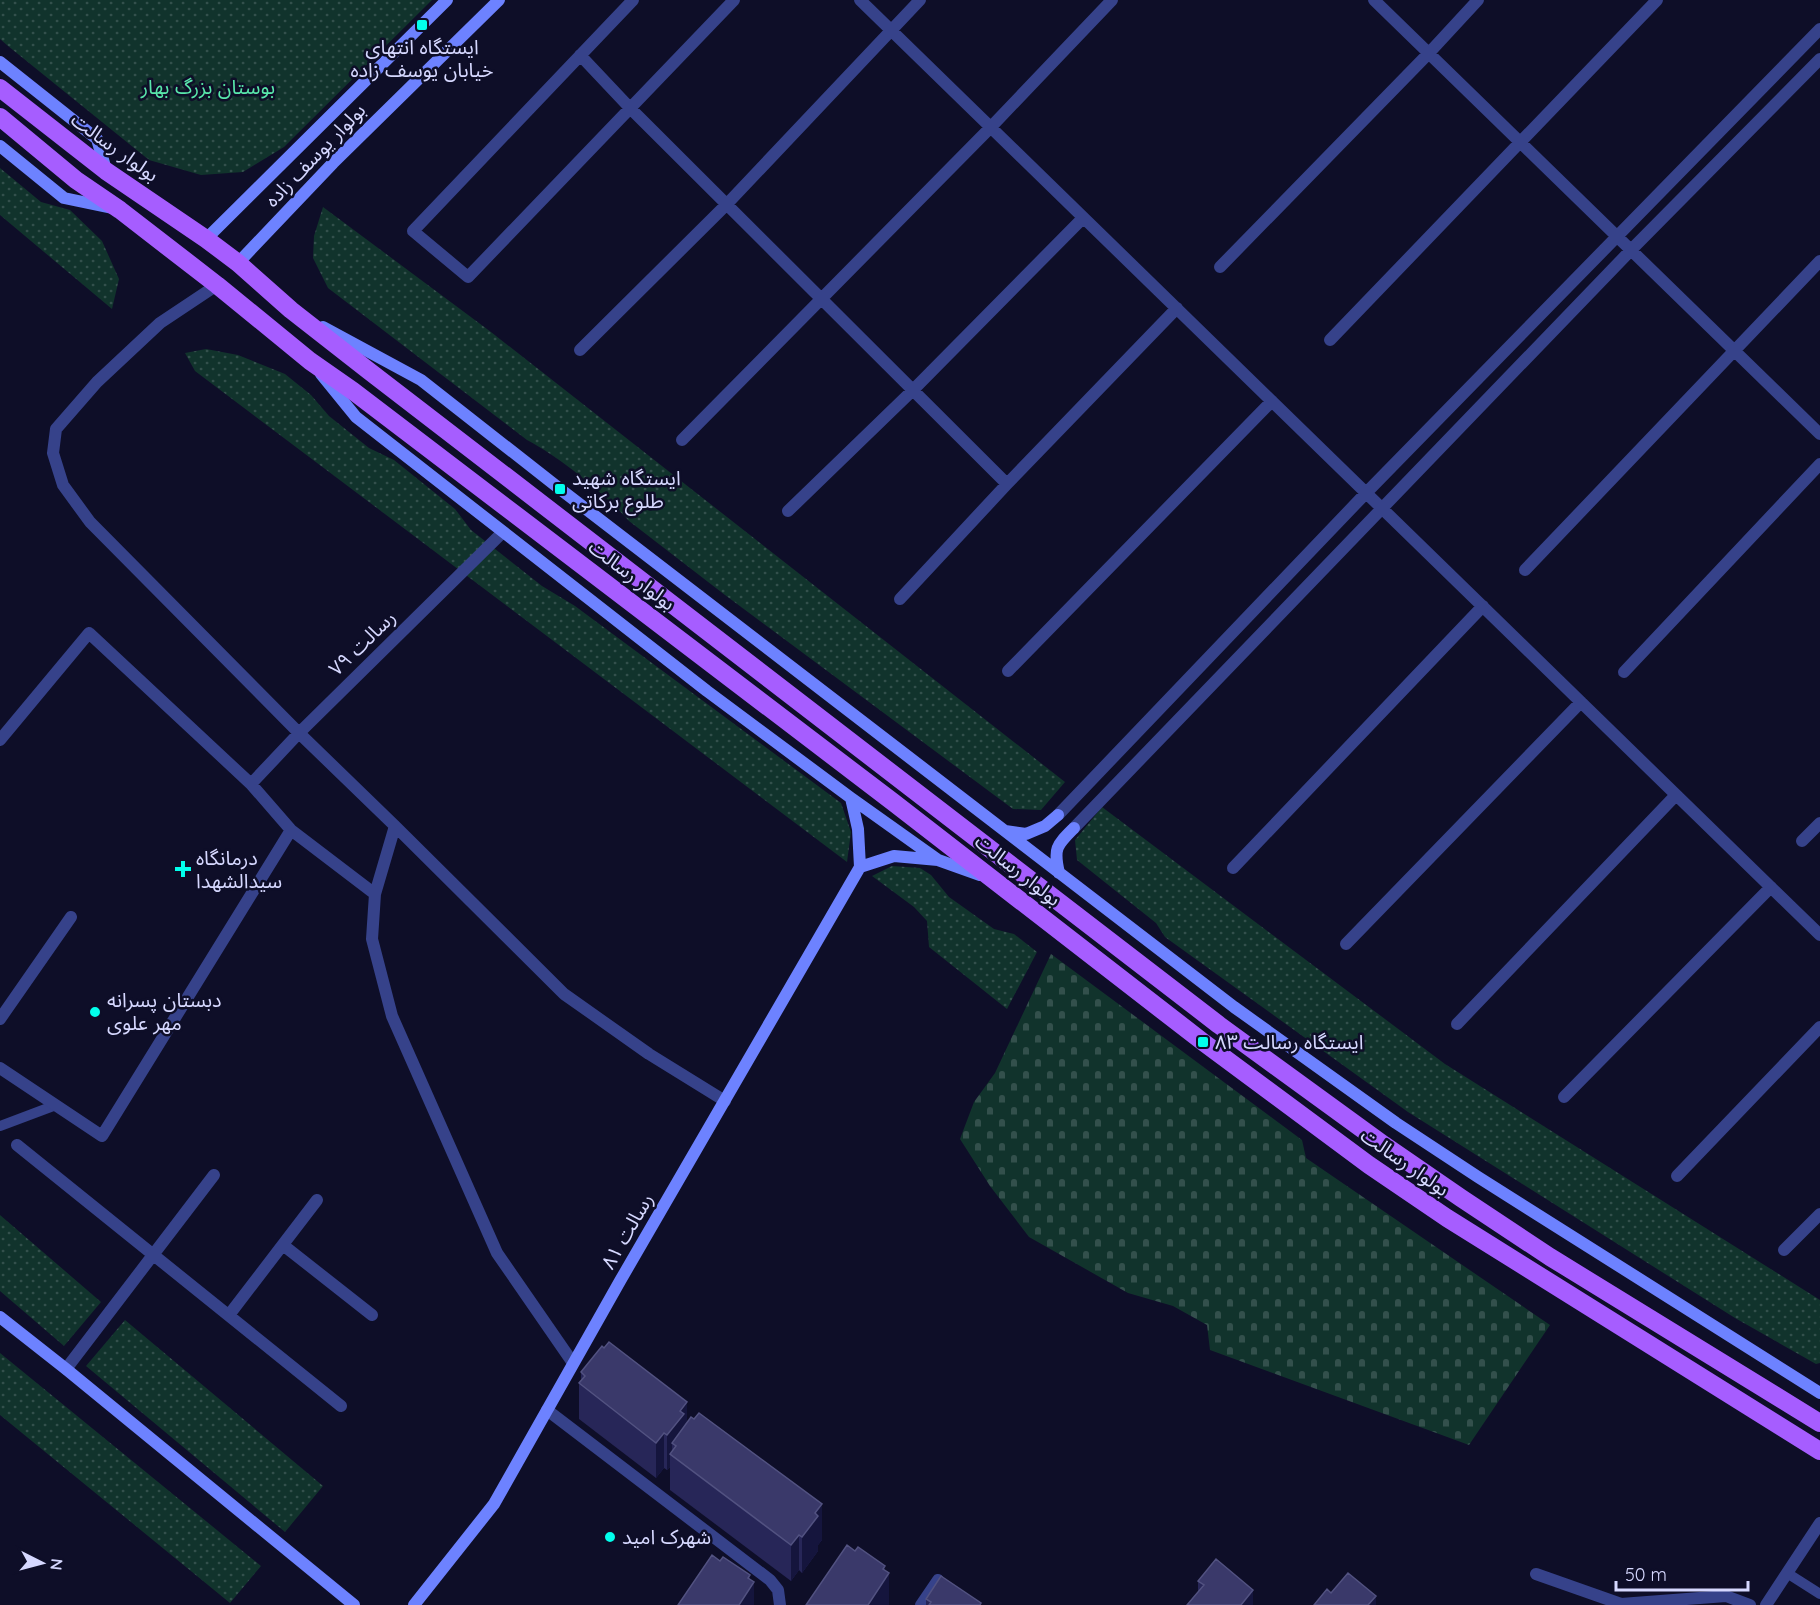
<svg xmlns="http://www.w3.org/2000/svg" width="1820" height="1605" viewBox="0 0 1820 1605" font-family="Quicksand,'Noto Sans Arabic',sans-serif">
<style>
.cemetery{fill:url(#cemetery-stones)}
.park{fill:url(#park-dots)}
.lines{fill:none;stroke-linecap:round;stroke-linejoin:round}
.lane{stroke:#36428a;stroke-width:10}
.street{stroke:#36428a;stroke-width:12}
.secondary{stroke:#6d82ff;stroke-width:12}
.primary{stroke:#a65dff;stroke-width:18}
.wall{fill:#272658}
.shaded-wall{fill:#15153d}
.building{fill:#3a396a;stroke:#525281;stroke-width:1.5}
.poi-dot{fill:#02ffec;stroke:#0e0e28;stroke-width:2}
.labels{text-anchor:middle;stroke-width:5;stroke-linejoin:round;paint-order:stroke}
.poi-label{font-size:20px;fill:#d6d8ff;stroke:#0e0e28;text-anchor:start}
.park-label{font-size:20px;fill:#59e7ab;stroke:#0e0e28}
.street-label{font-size:20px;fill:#d6d8ff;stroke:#0e0e28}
</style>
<defs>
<pattern id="cemetery-stones" width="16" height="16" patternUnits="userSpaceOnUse" patternTransform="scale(1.5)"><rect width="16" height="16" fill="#11332c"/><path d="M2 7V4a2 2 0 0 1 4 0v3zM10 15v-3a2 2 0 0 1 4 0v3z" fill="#33504c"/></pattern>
<pattern id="park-dots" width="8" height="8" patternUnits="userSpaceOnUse" patternTransform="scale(1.5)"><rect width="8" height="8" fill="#11332c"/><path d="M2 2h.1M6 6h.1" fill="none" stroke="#33504c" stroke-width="1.8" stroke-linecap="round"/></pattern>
</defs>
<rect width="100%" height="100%" fill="#0e0e28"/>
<path class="cemetery" d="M1051,954L1302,1140L1306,1158L1550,1325L1469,1445L1210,1350L1207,1325L1173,1306L1128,1293L1029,1237L990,1186L960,1139L974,1102L995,1073Z"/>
<path class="park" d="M0,0H432L284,147L243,172L201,175L149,160L8,46L0,39Z
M0,168L41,202L70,210L102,241L119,279L112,309L0,215Z
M323,207L491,332L1065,782L1041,810L1013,809L725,595L629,521C604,493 561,458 527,440L328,288L313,258L314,236Z
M206,349L238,355L285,374L311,395L329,416L369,448L394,460L455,509L471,530L542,586L575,606L841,803L851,832L847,862L195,371L185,353Z
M1102,807L1445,1064L1820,1300V1363L1816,1364L1735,1318L1408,1112L1165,937L1156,923L1077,860L1075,840Z
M892,866L920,868L931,875L949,897L994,929L1014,934L1037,952L1007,1009L929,947L927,921L914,907L872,876Z
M0,1215L101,1302L64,1346L0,1291Z
M125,1320L323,1486L285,1532L86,1366Z
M0,1353L261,1566L230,1603L0,1415Z"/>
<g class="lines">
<path class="lane" d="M0,1126L56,1105
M1787,1573L1820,1594"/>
<path class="street" d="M633,0L413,231L468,277L734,0
M860,0L1820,935
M1374,0L1820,434
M580,55L630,108L1007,484
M1220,267L1429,53L1478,0
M217,285L160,323L97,382L56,429L53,453L63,485L90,522L299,733L395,826L564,994L649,1054L725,1101
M1330,340L1657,0
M580,350L727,204L920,0
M682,440L991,127L1112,0
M788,511L913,390L1083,218
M1525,570L1820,261
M900,599L1007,484L1177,308
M1008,671L1272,401
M1624,672L1820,464
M0,740L89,633L251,784L291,830L375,894
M251,784L299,733L503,532
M1058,815L1366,493L1820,29
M395,826L375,894L372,939L392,1016L497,1253L573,1363
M1074,828L1631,250L1820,59
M1802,841L1820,823
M1233,868L1483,606
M1346,944L1581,702
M0,1019L71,917
M1457,1024L1676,795
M0,1068L102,1136L291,830
M1564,1097L1771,887
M17,1145L341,1406
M1677,1176L1820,1027
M283,1245L372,1315
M1784,1250L1820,1214
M229,1315L317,1200
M66,1369L214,1175
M547,1410L770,1580L778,1590L780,1605
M1536,1574L1621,1604L1726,1596L1750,1605
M921,1605L938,1580
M1766,1605L1820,1523"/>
<path class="secondary" d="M0,62L97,139L106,170
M0,146L64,198L112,208
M206,239L447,0
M238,263L333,163L499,0
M323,327L421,380L560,489L1234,1007L1396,1123L1478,1177L1820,1393
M321,374L356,417L707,691L851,798L938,860L980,875
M851,798L858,829L860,867
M1005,831L1026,834L1045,826L1058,815
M860,867L894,856L938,860
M1059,873C1053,848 1057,845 1074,828
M0,1317L66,1369L354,1605
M414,1605L494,1504L620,1281L860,867"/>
<path class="primary" d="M0,88L106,171L206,239L238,263L291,310L369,371L1219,1025L1384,1145L1461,1198L1550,1257L1820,1423
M0,117L76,180L120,210L217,285L310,361L353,391L893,802L1203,1042L1369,1165L1447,1218L1820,1451"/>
</g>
<path class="wall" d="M581,1372L687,1422L822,1540L818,1545V1551L802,1573L799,1570L791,1581L670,1490V1467L667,1470L664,1468L656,1478L579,1419V1383L581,1381Z
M1198,1581L1253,1605L1198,1591Z
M926,1599L981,1605H926Z"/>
<path class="shaded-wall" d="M687,1402V1438L676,1446L672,1443V1456L670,1454V1467L667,1470V1435L680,1411Z
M664,1433V1468L656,1478V1443Z
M822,1504V1540L818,1545V1551L802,1573V1537L815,1513Z
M799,1535V1570L791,1581V1545Z
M885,1566V1579L889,1573V1605H868Z
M750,1575V1589L754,1582V1605H739L748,1578Z
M1253,1590V1605H1241Z
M1376,1596V1605H1368Z"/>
<path class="building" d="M609,1342L687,1402L680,1411L684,1414L667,1435L664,1433L656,1443L579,1383L585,1376L581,1372L602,1346L604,1348Z
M699,1413L822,1504L815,1513L818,1516L802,1537L799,1535L791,1545L670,1454L676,1446L672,1443L691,1417L694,1419Z
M847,1545L855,1551L858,1547L885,1566L883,1569L889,1573L868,1605H806Z
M712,1555L720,1561L723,1557L750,1575L748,1578L754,1582L739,1605H678Z
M1216,1559L1253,1590L1241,1605H1187L1204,1585L1198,1581Z
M1348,1573L1376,1596L1368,1605H1314L1327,1589L1331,1593Z
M941,1576L981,1603L980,1605H929L931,1602L926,1599Z"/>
<g class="poi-dot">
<rect x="416" y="19" width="12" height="12" rx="3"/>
<rect x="554" y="483" width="12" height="12" rx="3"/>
<path d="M180 860h6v6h6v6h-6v6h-6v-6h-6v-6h6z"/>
<circle cx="95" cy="1012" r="6"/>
<rect x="1197" y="1036" width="12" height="12" rx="3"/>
<circle cx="610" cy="1537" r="6"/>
</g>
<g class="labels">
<g class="poi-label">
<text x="422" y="54" text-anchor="middle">ایستگاه انتهای<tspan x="422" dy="23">خیابان یوسف زاده</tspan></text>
<text x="572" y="485">ایستگاه شهید<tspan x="572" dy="23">طلوع برکاتی</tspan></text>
<text x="196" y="865">درمانگاه<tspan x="196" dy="23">سیدالشهدا</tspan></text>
<text x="107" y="1007">دبستان پسرانه<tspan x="107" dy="23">مهر علوی</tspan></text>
<text x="1215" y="1049">ایستگاه رسالت ۸۳</text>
<text x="622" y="1544">شهرک امید</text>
</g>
<g class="park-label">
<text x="208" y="94">بوستان بزرگ بهار</text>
</g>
<g class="street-label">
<text transform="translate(115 147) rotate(36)" y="7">بولوار رسالت</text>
<text transform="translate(315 155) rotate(-46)" y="7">بولوار یوسف زاده</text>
<text transform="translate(632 575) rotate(37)" y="7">بولوار رسالت</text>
<text transform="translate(362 643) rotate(-44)" y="7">رسالت ۷۹</text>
<text transform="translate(1018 870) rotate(38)" y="7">بولوار رسالت</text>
<text transform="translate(1405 1162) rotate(35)" y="7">بولوار رسالت</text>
<text transform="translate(627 1231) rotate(-60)" y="7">رسالت ۸۱</text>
</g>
</g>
<g transform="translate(42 1563) rotate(96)" stroke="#0e0e28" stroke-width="4.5" paint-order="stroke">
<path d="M0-4.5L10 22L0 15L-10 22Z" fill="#d6d8ff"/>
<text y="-9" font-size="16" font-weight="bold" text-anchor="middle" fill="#d6d8ff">N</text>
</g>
<path d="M1616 1581v9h132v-9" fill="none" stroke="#d6d8ff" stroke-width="3"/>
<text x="1625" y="1581" font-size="18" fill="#d6d8ff" stroke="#0e0e28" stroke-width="4.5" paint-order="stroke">50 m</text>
</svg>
